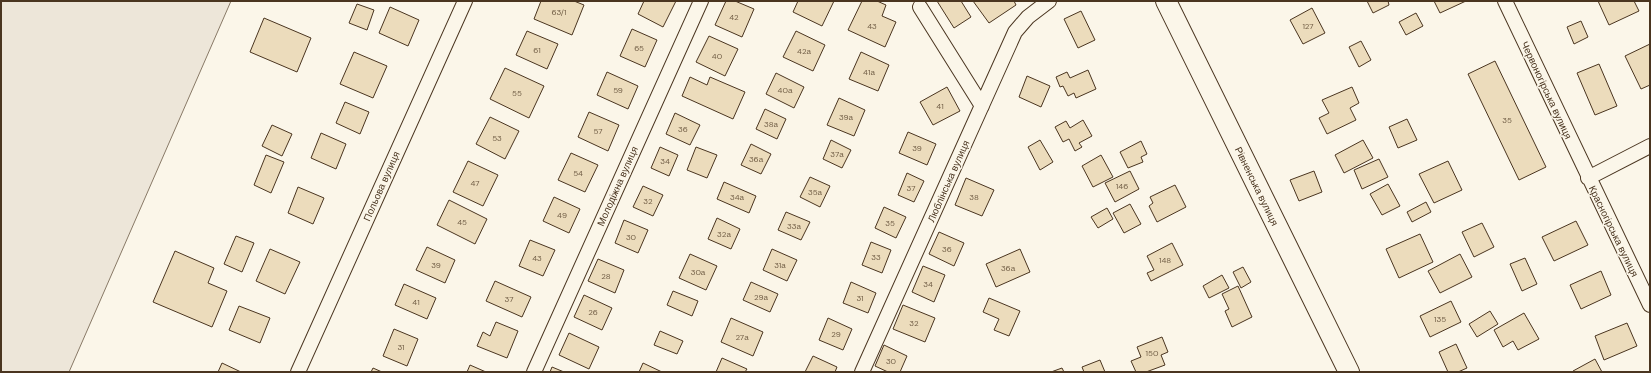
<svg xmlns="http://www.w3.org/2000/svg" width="1651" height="373" viewBox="0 0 1651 373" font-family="'DM Sans',sans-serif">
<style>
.green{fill:#ede6d9;stroke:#887966}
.building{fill:#ecdcbc;stroke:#4a3520}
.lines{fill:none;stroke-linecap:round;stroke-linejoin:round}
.street-casing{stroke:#4a3520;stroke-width:16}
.secondary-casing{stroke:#4a3520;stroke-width:22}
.street{stroke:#fbf6e9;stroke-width:14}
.secondary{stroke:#fbf6e9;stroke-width:20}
.labels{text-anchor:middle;stroke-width:3;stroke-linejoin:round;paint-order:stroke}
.number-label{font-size:8px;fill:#725f47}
.street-label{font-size:10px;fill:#4a3520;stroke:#fbf6e9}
</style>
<rect width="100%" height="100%" fill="#fbf6e9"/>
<path class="green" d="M1,1H231L69,372H1Z"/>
<path class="building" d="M541,1H574L584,5L572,35L534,19Z
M644,1H676L663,27L638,14Z
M726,1H735L754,9L742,37L715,25Z
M798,1H834L822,26L793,12Z
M862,1H877L886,5L882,16L896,22L885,47L848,30Z
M937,1H961L971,17L954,28Z
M973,1H1014L1016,5L989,23Z
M1367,1H1388L1389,5L1373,13Z
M1434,1H1466L1440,13Z
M1598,1H1634L1639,11L1609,25Z
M357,4L374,10L367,30L349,23Z
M390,7L419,20L408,46L379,33Z
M1312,8L1325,33L1303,44L1290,20Z
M1081,11L1095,40L1078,48L1064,19Z
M1416,13L1423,26L1406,35L1399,22Z
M264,18L311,38L297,72L250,52Z
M1581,21L1588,37L1574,44L1567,27Z
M632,29L657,40L645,67L620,56Z
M527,31L558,44L547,69L516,55Z
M796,31L825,45L813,71L783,57Z
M709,36L738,49L725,76L696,62Z
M1361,41L1371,60L1359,67L1349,47Z
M1650,44V85L1641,89L1625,56Z
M354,52L387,66L373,98L340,84Z
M861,52L889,65L878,91L849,79Z
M1495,61L1546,167L1519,180L1468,74Z
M1599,64L1617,106L1595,115L1577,73Z
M505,68L544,86L529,118L490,99Z
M1088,70L1096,89L1076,98L1074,93L1068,96L1063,86L1060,87L1056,77L1067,72L1070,78Z
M607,72L638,86L628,109L597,95Z
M776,73L804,87L794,108L766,94Z
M1027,76L1050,86L1041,107L1019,97Z
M690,77L707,85L710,77L745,92L733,119L682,96Z
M947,87L960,111L933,125L920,102Z
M1352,87L1359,103L1350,108L1356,120L1327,134L1319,118L1329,113L1322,100Z
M839,98L865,110L854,136L827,125Z
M345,102L369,112L360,134L336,123Z
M765,109L786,119L777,139L756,129Z
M589,112L619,125L608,151L578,137Z
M675,113L700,125L690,145L666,134Z
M490,117L519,131L505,159L476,144Z
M1407,119L1417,140L1398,148L1389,127Z
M1083,120L1092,136L1079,143L1082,147L1075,151L1069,139L1063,142L1055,127L1066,121L1070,128Z
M272,125L292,134L282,156L262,146Z
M908,132L936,144L927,165L899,153Z
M321,133L346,144L336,169L311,158Z
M831,140L851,150L842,168L823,159Z
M1040,140L1053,162L1040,170L1028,147Z
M1363,140L1373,158L1344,173L1335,155Z
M1141,141L1147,154L1141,157L1143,162L1128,168L1120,152Z
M751,144L771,154L761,174L741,165Z
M660,147L678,155L669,176L651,168Z
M696,147L717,155L707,178L687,170Z
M571,153L598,165L585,192L558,180Z
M266,155L284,162L271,193L254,185Z
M1101,155L1113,177L1093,187L1082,166Z
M1379,159L1388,177L1362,189L1354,170Z
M468,161L498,175L483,206L453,192Z
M1448,161L1462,190L1434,203L1419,174Z
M1130,171L1139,189L1115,202L1105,183Z
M1314,171L1322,192L1299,201L1290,180Z
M907,173L924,181L914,202L898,195Z
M810,177L830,186L820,207L800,197Z
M966,178L994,190L982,216L955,205Z
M724,182L756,196L749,213L717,199Z
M1388,184L1400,206L1382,215L1370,194Z
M1175,185L1186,207L1157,222L1149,206L1153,203L1150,197Z
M643,186L663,195L653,216L633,207Z
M298,187L324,198L313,224L288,213Z
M554,197L580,209L569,233L543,221Z
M449,200L487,219L475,244L437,225Z
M1426,202L1431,212L1412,222L1407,212Z
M1130,204L1141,224L1124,233L1113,213Z
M884,207L906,217L896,238L875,228Z
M1107,208L1113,219L1098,228L1091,217Z
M786,212L810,222L801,240L778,230Z
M717,218L740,229L731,249L708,239Z
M624,220L648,230L638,253L615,243Z
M1576,221L1588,245L1554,261L1542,237Z
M1482,223L1494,247L1474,257L1462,232Z
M939,232L964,243L954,266L929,254Z
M1420,234L1433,262L1399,278L1386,249Z
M236,236L254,243L242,272L224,264Z
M530,240L555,250L543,276L519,266Z
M871,242L891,250L882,273L862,265Z
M1172,243L1183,265L1151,281L1147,273L1154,270L1147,256Z
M427,247L455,260L445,283L416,270Z
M270,249L300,262L285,294L256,281Z
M772,249L797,260L787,281L763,270Z
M1020,249L1030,272L996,287L986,264Z
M175,251L214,268L208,283L227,291L212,327L153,302Z
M690,254L717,266L706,290L679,278Z
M1460,254L1472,277L1440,293L1428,271Z
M1525,258L1537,284L1522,291L1510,264Z
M598,259L624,270L615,293L588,281Z
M923,266L945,275L934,302L912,292Z
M1243,267L1251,282L1241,288L1233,272Z
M1601,271L1611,295L1581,309L1570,285Z
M1222,275L1229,288L1209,298L1203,286Z
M495,281L531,297L522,317L486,301Z
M751,282L778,294L770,312L743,300Z
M851,282L876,293L868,313L843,303Z
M404,284L436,298L427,319L395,305Z
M1238,286L1252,317L1232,327L1225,311L1229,309L1222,294Z
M673,291L698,301L692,316L667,305Z
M584,295L612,308L602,330L574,317Z
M989,298L1020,311L1009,336L994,330L999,319L983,312Z
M1451,301L1461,322L1430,337L1420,316Z
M903,305L935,318L925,342L893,329Z
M239,306L270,318L260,343L229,330Z
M1490,311L1498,324L1477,337L1469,324Z
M1524,313L1539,339L1518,350L1513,341L1503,347L1494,330Z
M731,318L763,332L753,356L721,342Z
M828,318L852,329L843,350L819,340Z
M496,322L518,331L507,358L477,346L483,332L490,336Z
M1627,323L1637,346L1604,360L1595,336Z
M394,329L418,339L407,366L383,356Z
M660,331L683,341L677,354L654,345Z
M569,333L599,347L589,369L559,355Z
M1162,337L1168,352L1161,355L1165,365L1146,372H1136L1131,361L1141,357L1137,347Z
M1456,344L1467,368L1458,372H1448L1439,352Z
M884,345L907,356L900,372H888L875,366Z
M813,356L837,367L835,372H805Z
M722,358L747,369L745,372H716Z
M1595,359L1602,372H1574L1573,371Z
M1100,360L1105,372H1084L1082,367Z
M222,363L241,372H218Z
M643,363L662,372H639Z
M470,365L486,372H467Z
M552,367L564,372H550Z
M373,368L382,372H371Z
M1062,368L1064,372H1051Z"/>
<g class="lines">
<g class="street-casing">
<path id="street" d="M1505,1L1650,305
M920,7L982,106
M1588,178L1650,146
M298,372L465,1
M534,372L701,1
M862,372L1015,32L1028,17L1049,1"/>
</g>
<g class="secondary-casing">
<path id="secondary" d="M1166,1L1349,372"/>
</g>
<use href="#street" class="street"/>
<use href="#secondary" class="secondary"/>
</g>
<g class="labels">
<g class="number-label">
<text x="559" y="15">63/1</text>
<text x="734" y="20">42</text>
<text x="872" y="29">43</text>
<text x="1308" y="29">127</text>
<text x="639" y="51">65</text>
<text x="537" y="53">61</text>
<text x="804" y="54">42а</text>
<text x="717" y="59">40</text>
<text x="869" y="75">41а</text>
<text x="618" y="93">59</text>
<text x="785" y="93">40а</text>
<text x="517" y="96">55</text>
<text x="940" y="109">41</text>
<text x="846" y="120">39а</text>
<text x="1507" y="123">35</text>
<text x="771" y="127">38а</text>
<text x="683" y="132">36</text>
<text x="598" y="134">57</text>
<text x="497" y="141">53</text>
<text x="917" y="151">39</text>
<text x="837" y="157">37а</text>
<text x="756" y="162">36а</text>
<text x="665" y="164">34</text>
<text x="578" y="176">54</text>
<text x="475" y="186">47</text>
<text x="1122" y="189">146</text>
<text x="911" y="191">37</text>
<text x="815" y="195">35а</text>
<text x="737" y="200">34а</text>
<text x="974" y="200">38</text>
<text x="648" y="204">32</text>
<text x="562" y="218">49</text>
<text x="462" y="225">45</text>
<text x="890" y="226">35</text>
<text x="794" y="229">33а</text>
<text x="724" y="237">32а</text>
<text x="631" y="240">30</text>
<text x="947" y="252">36</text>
<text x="876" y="260">33</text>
<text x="537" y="261">43</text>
<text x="1165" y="263">148</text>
<text x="436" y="268">39</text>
<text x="780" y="268">31а</text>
<text x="1008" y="271">36а</text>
<text x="698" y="275">30а</text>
<text x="606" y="279">28</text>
<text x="928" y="287">34</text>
<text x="761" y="300">29а</text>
<text x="860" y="301">31</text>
<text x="509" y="302">37</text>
<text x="416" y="305">41</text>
<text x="593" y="315">26</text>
<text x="1440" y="322">135</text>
<text x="914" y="326">32</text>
<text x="836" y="337">29</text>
<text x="742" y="340">27а</text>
<text x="401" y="350">31</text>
<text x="1152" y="356">150</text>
<text x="891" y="364">30</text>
</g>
<g class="street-label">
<text transform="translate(1547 90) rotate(65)" y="4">Червоногірська вулиця</text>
<text transform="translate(948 181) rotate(-66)" y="4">Люблінська вулиця</text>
<text transform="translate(381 186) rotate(-66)" y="4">Польова вулиця</text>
<text transform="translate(617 186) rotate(-66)" y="4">Молодіжна вулиця</text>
<text transform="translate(1257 186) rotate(64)" y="4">Рівненська вулиця</text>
<text transform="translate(1614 231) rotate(64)" y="4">Красногірська вулиця</text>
</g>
</g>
<rect width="1651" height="373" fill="none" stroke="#4a3520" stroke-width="4"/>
</svg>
